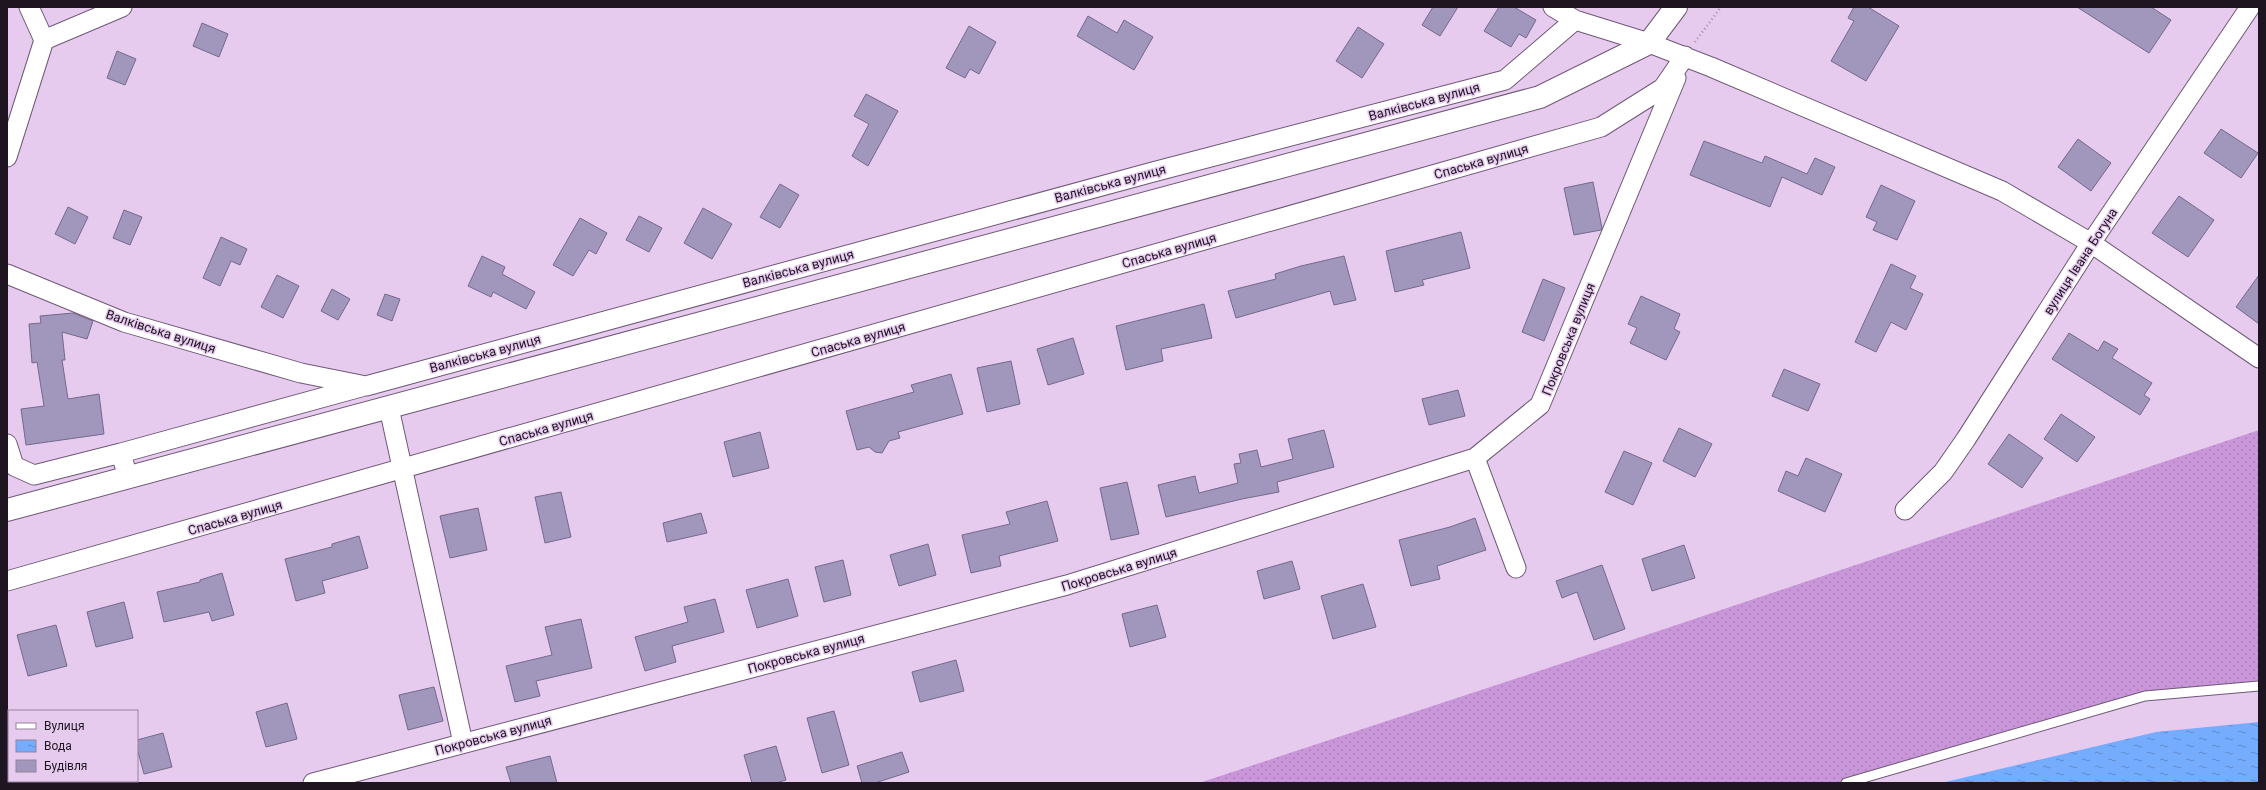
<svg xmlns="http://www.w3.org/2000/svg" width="2266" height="790" viewBox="0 0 2266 790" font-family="Roboto,sans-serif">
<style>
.grass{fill:url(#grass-dots)}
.water{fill:url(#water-ripples)}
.building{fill:#a196bc;stroke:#74698c}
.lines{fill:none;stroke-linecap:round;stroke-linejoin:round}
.service-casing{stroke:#705877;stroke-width:11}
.minor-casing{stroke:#705877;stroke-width:21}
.tertiary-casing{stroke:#705877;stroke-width:24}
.path{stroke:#a38da9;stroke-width:2.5;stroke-dasharray:1 3;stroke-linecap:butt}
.service{stroke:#fff;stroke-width:9}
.minor{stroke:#fff;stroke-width:19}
.tertiary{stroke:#fff;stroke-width:22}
.labels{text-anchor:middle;stroke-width:3;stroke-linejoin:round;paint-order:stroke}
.street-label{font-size:13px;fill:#1f1521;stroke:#e6cbee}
</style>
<defs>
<pattern id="grass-dots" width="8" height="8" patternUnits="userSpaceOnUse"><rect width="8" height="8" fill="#ca96da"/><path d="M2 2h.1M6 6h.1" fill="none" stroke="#ad80bb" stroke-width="1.8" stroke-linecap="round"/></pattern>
<pattern id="water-ripples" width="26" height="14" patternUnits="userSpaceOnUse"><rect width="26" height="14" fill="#76acfd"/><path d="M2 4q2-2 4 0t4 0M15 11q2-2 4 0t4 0" fill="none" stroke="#608bcc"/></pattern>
</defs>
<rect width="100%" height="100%" fill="#e6cbee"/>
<path class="grass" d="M2259,430V686L2145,696L1846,783H1199L1548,668Z"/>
<path class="water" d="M2259,722V783H1941L2156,732Z"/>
<path class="building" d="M1433,7H1458L1440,36L1422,25Z
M1499,7H1514L1536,20L1526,38L1519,34L1511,47L1484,31Z
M1854,7H1868L1899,26L1866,81L1831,61L1854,21L1848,18Z
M2077,7H2151L2171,20L2149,53Z
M1088,16L1117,33L1124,20L1153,37L1134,70L1077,36Z
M202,23L228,34L219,57L193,46Z
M969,26L996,42L979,74L970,69L965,78L946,68Z
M1358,27L1384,44L1362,78L1336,61Z
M117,51L136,59L125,85L107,78Z
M866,94L898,111L868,166L852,156L869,124L854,116Z
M2221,129L2258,153L2241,178L2204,153Z
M2078,139L2111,163L2091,191L2058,167Z
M1704,141L1762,163L1765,156L1807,174L1815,158L1835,167L1822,195L1782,177L1770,207L1690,175Z
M1593,182L1602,228L1601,230L1574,235L1564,188Z
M780,184L799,195L780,228L760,217Z
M1881,185L1915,201L1897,240L1873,230L1877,222L1866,217Z
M2179,196L2214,220L2188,257L2152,233Z
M68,207L88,217L75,244L55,234Z
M703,208L732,224L712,259L684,243Z
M124,210L142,217L130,245L113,238Z
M639,216L662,228L649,252L626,240Z
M580,218L607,233L596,254L589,250L573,276L553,265Z
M1461,232L1470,268L1422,280L1424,285L1395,292L1386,251Z
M221,237L247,249L240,265L231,261L220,286L203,278Z
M482,256L505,267L502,274L535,292L526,309L493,292L491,297L468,286Z
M1344,256L1356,300L1334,305L1330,291L1236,318L1228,291L1276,279L1275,274L1301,266Z
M1891,264L1916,276L1910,288L1923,294L1906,330L1891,322L1876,352L1855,342Z
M277,275L299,286L283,318L261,307Z
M2259,275V324L2236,307Z
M1543,279L1565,288L1544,341L1522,332Z
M332,289L350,299L338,320L321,311Z
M385,294L400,299L392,321L377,315Z
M1641,296L1680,314L1674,329L1680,332L1666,360L1630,343L1637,328L1628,324Z
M1204,304L1212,338L1161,349L1163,361L1126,370L1116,326Z
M73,313L93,321L87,339L62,332L65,360H62L68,399L99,394L104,434L26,445L21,409L44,406L37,362L32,363L29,324L41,323L40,316Z
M2069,333L2098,351L2104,341L2118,349L2112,358L2152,383L2144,395L2150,399L2140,415L2052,359Z
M1073,338L1084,374L1048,385L1037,349Z
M1011,361L1020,404L987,412L977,368Z
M1784,369L1820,384L1808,411L1772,396Z
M951,374L963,414L898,432L900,438L889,441L882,453L875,452L869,447L857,450L846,411L914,392L911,385Z
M1458,390L1465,416L1429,425L1422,399Z
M2061,414L2095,437L2077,462L2044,439Z
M1679,428L1712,444L1695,477L1663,461Z
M1324,430L1334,467L1277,482L1279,492L1242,499L1166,517L1158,485L1195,476L1199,493L1238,483L1234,464L1241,463L1239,454L1257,450L1261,467L1293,459L1288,439Z
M760,432L769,468L733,477L724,442Z
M2009,434L2043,458L2022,488L1988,464Z
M1624,451L1652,463L1633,505L1605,492Z
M1806,458L1842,474L1825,512L1778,491L1786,471L1798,476Z
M1127,482L1139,534L1111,540L1100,488Z
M561,492L571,537L545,543L535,497Z
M1047,501L1058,541L999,556L1001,566L971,573L962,535L1010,524L1006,512Z
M478,508L487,550L450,558L440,516Z
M701,513L707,533L667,542L663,523Z
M1475,518L1486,550L1437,566L1440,579L1411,586L1399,540L1450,527Z
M359,536L368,568L322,581L325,593L296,601L285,559L332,547V544Z
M928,544L936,575L899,586L890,555Z
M1684,545L1695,578L1652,591L1642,559Z
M843,560L851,595L824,602L815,567Z
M1292,561L1300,589L1264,599L1257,571Z
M1602,565L1625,629L1594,640L1577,592L1562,598L1556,581Z
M222,573L234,615L212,621L209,612L164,622L157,592L200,582V580Z
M788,579L798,616L757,628L746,590Z
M1363,584L1376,627L1333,639L1321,596Z
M715,599L724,632L672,646L676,662L645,671L635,637L688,622L684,607Z
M124,602L133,638L96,647L87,612Z
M1157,605L1166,637L1130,647L1122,614Z
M581,619L592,668L536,681L540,696L515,702L506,666L552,655L545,627Z
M56,625L67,666L28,676L17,635Z
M956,660L964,691L920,702L912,672Z
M434,687L443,721L408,730L399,695Z
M287,703L297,739L266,747L256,712Z
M834,711L849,765L822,773L807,718Z
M163,733L172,767L144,774L137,748V740Z
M776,746L786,780L776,783H752L744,755Z
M902,752L909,772L875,783H862L857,766Z
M550,756L557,783H511L506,767Z"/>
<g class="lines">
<g class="service-casing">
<path id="service" d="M1846,783L2145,696L2259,686"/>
</g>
<g class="minor-casing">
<path id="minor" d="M29,7L44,40
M1553,7L1575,20L1649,43L1711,67L2002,191L2091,243L2259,358
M7,157L44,40L122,7
M7,274L124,322L301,373L366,386L1153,172L1505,80L1575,20
M389,408L463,743
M7,444L14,466L34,475L121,453L128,478
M121,453L361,387
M1475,458L1516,568
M1905,510L1943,472L1966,439L2091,243L2250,7
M7,581L1601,127L1663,88L1685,56
M313,783L1067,585L1475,458L1540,405L1676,78"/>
</g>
<g class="tertiary-casing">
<path id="tertiary" d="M7,510L1540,97L1649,43L1676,7"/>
</g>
<path class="path" d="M1695,42L1721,7"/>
<use href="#service" class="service"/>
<use href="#minor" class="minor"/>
<use href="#tertiary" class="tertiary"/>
</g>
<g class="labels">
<g class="street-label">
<text transform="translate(1424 101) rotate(-15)" y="5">Валківська вулиця</text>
<text transform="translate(1481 161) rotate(-16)" y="5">Спаська вулиця</text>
<text transform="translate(1110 183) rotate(-15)" y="5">Валківська вулиця</text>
<text transform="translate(1169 250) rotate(-16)" y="5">Спаська вулиця</text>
<text transform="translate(2080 261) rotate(-57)" y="5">вулиця Івана Богуна</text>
<text transform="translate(798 268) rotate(-15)" y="5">Валківська вулиця</text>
<text transform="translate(161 331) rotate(18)" y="5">Валківська вулиця</text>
<text transform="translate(858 339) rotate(-16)" y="5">Спаська вулиця</text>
<text transform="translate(1568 339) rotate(-68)" y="5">Покровська вулиця</text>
<text transform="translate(485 353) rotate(-15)" y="5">Валківська вулиця</text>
<text transform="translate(546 428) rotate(-16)" y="5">Спаська вулиця</text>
<text transform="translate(235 517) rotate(-16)" y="5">Спаська вулиця</text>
<text transform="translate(1119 569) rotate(-17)" y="5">Покровська вулиця</text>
<text transform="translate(806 653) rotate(-15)" y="5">Покровська вулиця</text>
<text transform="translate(493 735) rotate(-15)" y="5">Покровська вулиця</text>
</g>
</g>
<rect width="2266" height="790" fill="none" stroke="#1f1521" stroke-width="16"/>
<rect x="8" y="710" width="130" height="72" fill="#e6cbee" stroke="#96829c"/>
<rect x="16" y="723" width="20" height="6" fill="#ffffff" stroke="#96829c"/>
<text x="44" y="730" font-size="12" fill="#1f1521">Вулиця</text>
<rect x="16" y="740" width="20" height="12" fill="url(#water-ripples)" stroke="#96829c"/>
<text x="44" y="750" font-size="12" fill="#1f1521">Вода</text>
<rect x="16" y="760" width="20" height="12" fill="#a196bc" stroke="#96829c"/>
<text x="44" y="770" font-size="12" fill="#1f1521">Будівля</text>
</svg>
